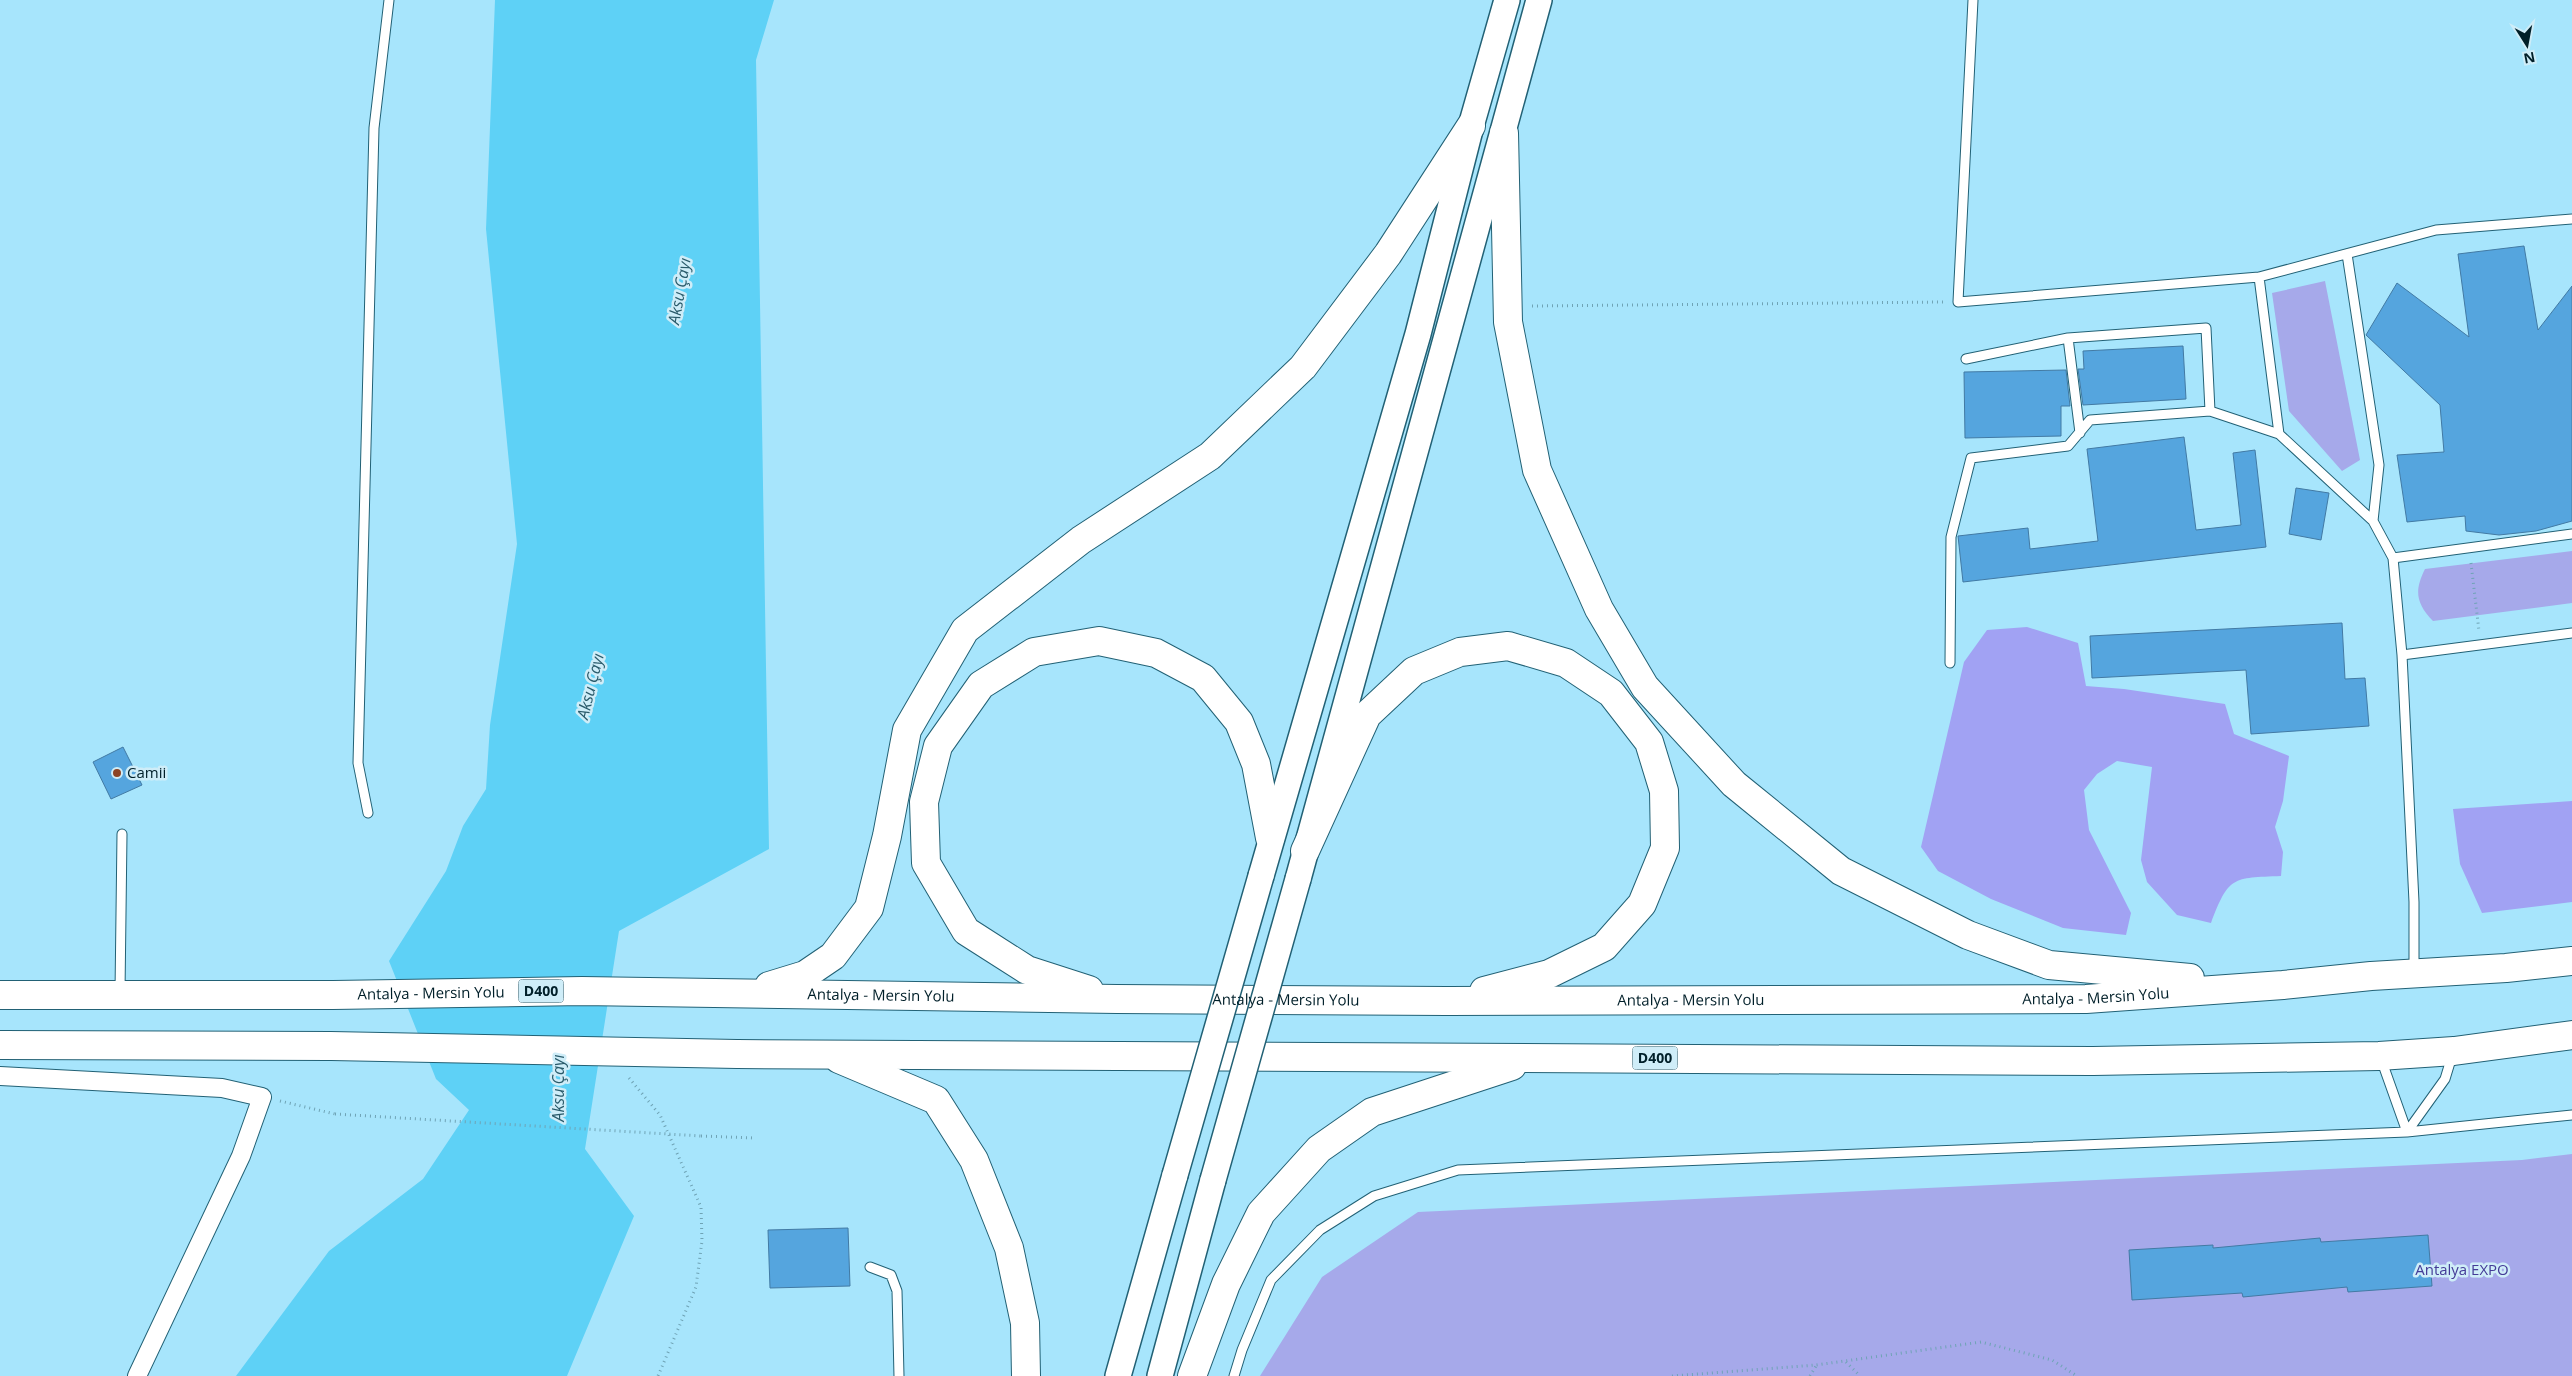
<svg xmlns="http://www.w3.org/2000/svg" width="2572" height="1376" viewBox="0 0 2572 1376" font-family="'Open Sans',sans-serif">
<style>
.green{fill:#a6a9ea}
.forest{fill:#a1a2f3}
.water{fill:#5ed1f6}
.building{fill:#55a5de;stroke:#427aa4}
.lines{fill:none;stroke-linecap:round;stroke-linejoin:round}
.lane-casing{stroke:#226175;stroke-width:11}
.street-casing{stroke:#226175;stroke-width:20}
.secondary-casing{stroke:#226175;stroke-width:28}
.highway-casing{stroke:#226175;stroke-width:30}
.path{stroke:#6fa3b5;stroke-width:3;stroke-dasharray:1 4;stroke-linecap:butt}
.lane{stroke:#fff;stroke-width:9}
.street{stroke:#fff;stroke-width:18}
.secondary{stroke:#fff;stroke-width:25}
.highway{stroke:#fff;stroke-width:28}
.secondary-bridge-casing{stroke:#226175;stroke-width:28;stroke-linecap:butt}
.path-bridge{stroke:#6fa3b5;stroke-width:3;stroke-dasharray:1 4;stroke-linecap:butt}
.secondary-bridge{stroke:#fff;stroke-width:25}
.poi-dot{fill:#8d4425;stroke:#cfedf8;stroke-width:2}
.labels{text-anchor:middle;stroke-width:5;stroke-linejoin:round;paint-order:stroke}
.shield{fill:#cfedf8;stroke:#3e5d67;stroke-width:1}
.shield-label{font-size:14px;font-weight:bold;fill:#001f29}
.poi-label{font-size:15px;fill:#001f29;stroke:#cfedf8;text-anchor:start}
.street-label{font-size:15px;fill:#001f29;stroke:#cfedf8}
.park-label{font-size:15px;fill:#443b97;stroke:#cfedf8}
.water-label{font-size:16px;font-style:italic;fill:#295a6a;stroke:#cfedf8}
</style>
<rect width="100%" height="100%" fill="#a7e5fc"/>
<path class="green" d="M2325,281L2360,460L2342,471L2289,411L2272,293Z
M2572,551V603L2433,621C2416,603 2414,591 2425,569Z
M2572,1154V1376H1260L1322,1277L1418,1212L2522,1160Z"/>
<path class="forest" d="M2027,627L2078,643L2086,686L2124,689L2225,704L2234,734L2289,756L2283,801L2275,827L2283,852L2281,876C2232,878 2229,876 2211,923L2177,915L2147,882L2141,860L2152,767L2117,761L2097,774L2084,790L2089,830L2131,913L2126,935L2063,928L1991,899L1938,871L1921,847L1964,662L1987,630Z
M2572,801V902L2482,913L2460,864L2453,809Z"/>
<path class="water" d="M495,0H774L756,60L769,849L619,931L585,1149L634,1216L567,1376H236L329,1251L423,1179L469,1110L436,1079L389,961L446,871L463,826L486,789L490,725L517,544L486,229Z"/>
<path class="building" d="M2524,246L2538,330L2572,286V521L2536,531L2499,535L2466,531L2465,516L2407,522L2397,455L2444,452L2440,405L2366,335L2397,283L2469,337L2458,254Z
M2183,346L2186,399L2083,405L2078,369H2084L2083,351Z
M2066,370L2070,406H2061V436L1965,438L1964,372Z
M2184,437L2196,530L2241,525L2233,453L2255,450L2266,547L1963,582L1958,536L2028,528L2030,549L2098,541L2087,449Z
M2296,488L2329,493L2321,540L2289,534Z
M2342,623L2345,679L2365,678L2369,726L2251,734L2246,670L2092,678L2090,636Z
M123,747L142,785L111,799L93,762Z
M848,1228L850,1286L770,1288L768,1230Z
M2428,1235L2432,1286L2348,1292L2347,1287L2243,1297L2242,1293L2132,1300L2129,1250L2213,1245V1248L2320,1238L2321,1242Z"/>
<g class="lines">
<g class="lane-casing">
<path id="lane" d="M1973,0L1958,302L2259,277L2436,230L2572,219
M2347,254L2379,465L2373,521
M2259,277L2279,434L2373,521L2393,558L2402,655L2414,902V972
M1966,359L2068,338
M2080,433L2068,338L2206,328L2210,411
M2393,558L2572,534
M2402,655L2572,633
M1950,663L1951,537L1971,458L2068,446L2090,420L2210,411L2279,434
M368,813L358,763L374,128L389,0
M120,992L122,834
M2381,1059L2407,1132
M2407,1132L2445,1079L2452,1056
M870,1267L891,1275L897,1291L899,1376
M1234,1376L1242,1350L1271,1280L1320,1230L1374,1196L1458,1170L2407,1132L2572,1115"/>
</g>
<g class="street-casing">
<path id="street" d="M0,1076L222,1088L262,1097L241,1156L137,1376"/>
</g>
<g class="secondary-casing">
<path id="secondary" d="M1261,876L1418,334L1471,126L1507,0
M1298,879L1539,0
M1118,1376L1175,1175
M1160,1376L1213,1180"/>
</g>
<g class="highway-casing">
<g id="highway">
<path d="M1504,133L1508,322L1537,470L1599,609L1645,687L1734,784L1841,871L1968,935L2049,965L2190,978"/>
<path d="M1305,851L1367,715L1414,671L1460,652L1508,646L1566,663L1611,693L1649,742L1664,791L1665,848L1642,904L1604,947L1549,974L1484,991"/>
<path d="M769,986L805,975L833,956L869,908L887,836L907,730L965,630L1081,540L1210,456L1303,367L1388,254L1471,126"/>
<path d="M1089,990L1027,970L966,931L926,863L924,802L938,746L981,685L1034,652L1099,641L1156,653L1203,678L1239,722L1256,764L1270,838"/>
<path id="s1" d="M0,995H333L582,991L1117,999L1447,1001L2086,999L2283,985L2371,976L2506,968L2572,961"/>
<path d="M0,1045L331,1046L737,1054L2093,1061L2379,1056L2454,1051L2572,1035"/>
<path d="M839,1059L936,1100L974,1160L1009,1248L1025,1323L1026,1376"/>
<path d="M1192,1376L1226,1284L1261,1213L1319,1149L1372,1112L1512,1066"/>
</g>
</g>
<path class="path" d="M1532,306L1944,302
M2471,563L2479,631
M629,1078L660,1115L701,1207L702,1241L696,1287L658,1376
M280,1101L335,1114
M701,1136L755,1138
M1846,1362L1860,1376
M1672,1376L1816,1365L1981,1342L2052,1360L2077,1376
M1810,1376L1816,1366"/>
<use href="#lane" class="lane"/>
<use href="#street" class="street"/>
<use href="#secondary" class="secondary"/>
<use href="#highway" class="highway"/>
<g class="secondary-bridge-casing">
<path id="secondary-bridge" d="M1175,1175L1261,876
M1213,1180L1298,879"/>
</g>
<path class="path-bridge" d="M335,1114L701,1136"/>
<use href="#secondary-bridge" class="secondary-bridge"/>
</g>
<circle class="poi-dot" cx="117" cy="773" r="5"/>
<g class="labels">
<g class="shield">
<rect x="518.5" y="979.5" width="45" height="23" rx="4"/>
<rect x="1632.5" y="1046.5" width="45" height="23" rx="4"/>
</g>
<g class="shield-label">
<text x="541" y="996">D400</text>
<text x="1655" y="1063">D400</text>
</g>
<g class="poi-label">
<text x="127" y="778">Camii</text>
</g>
<g class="street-label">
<text dy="5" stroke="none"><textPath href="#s1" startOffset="431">Antalya - Mersin Yolu</textPath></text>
<text dy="5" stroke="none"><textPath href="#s1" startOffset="881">Antalya - Mersin Yolu</textPath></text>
<text dy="5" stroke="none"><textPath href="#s1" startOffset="2096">Antalya - Mersin Yolu</textPath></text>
<text dy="5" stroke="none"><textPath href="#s1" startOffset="1286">Antalya - Mersin Yolu</textPath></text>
<text dy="5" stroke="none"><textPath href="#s1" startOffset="1691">Antalya - Mersin Yolu</textPath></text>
</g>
<g class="park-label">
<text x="2462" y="1275">Antalya EXPO</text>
</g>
<g class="water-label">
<text transform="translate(679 291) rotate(-80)" y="6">Aksu Çayı</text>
<text transform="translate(590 686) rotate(-76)" y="6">Aksu Çayı</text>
<text transform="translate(558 1088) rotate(-90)" y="6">Aksu Çayı</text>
</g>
</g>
<g transform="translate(2527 45) rotate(169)" stroke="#cfedf8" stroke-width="4" paint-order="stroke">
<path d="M0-4L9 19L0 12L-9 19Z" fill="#001f29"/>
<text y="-8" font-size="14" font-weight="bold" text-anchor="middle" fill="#001f29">N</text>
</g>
</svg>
